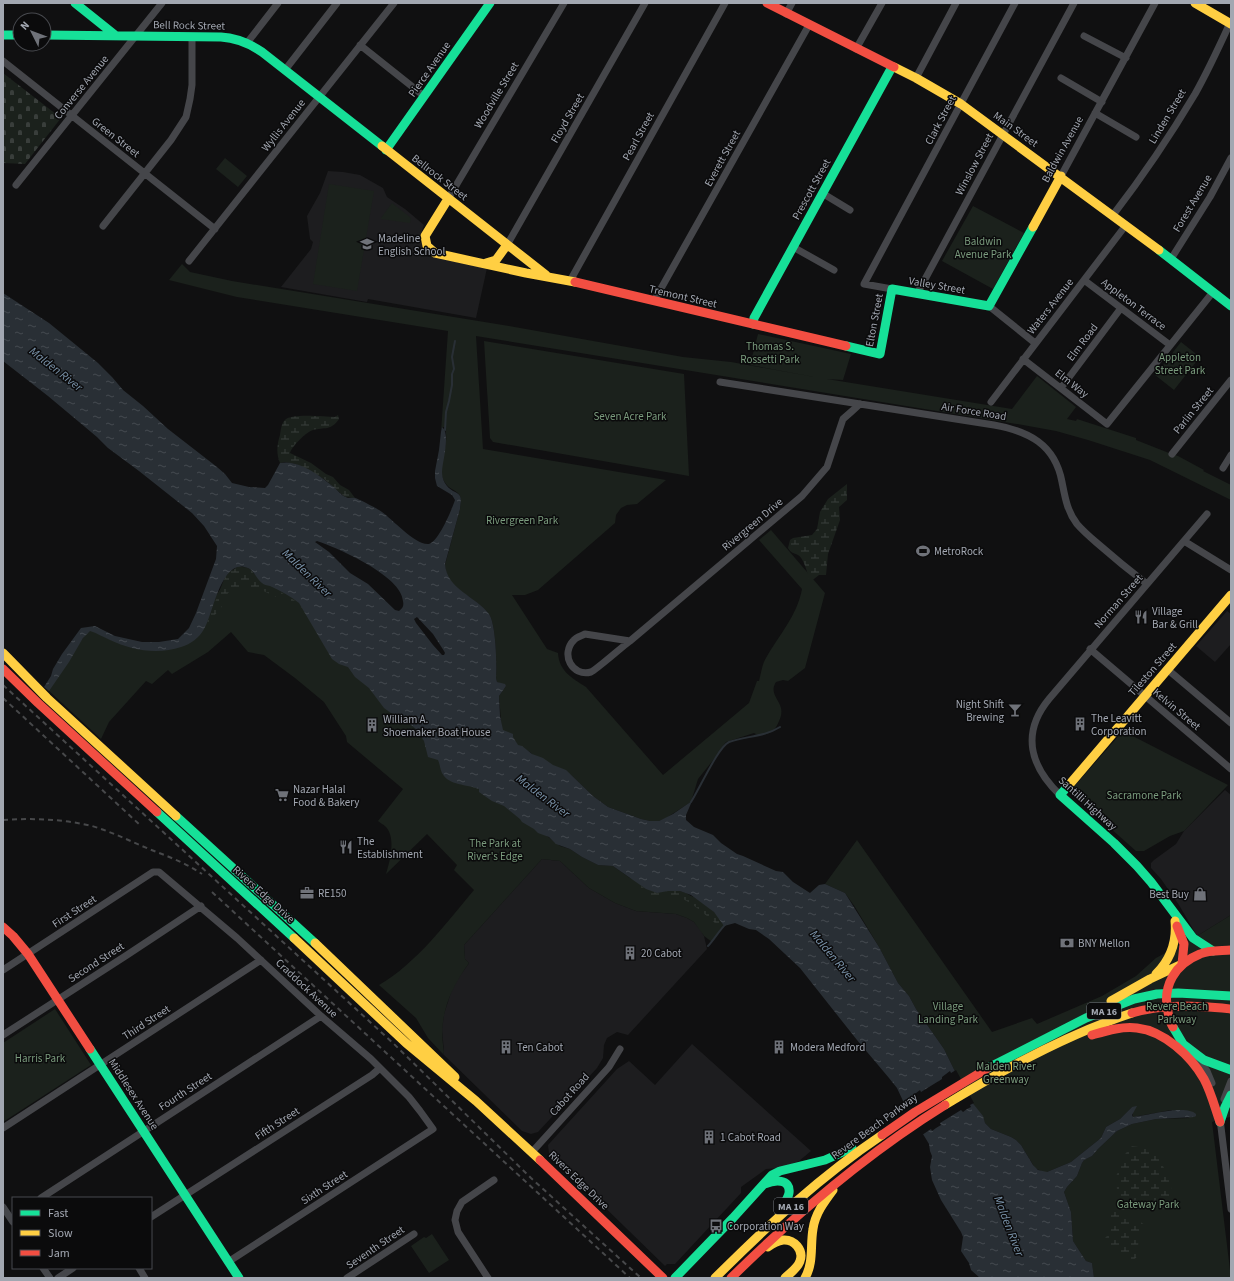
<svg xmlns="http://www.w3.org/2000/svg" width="1234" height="1281" viewBox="0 0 1234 1281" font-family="'Source Sans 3',sans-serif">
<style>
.built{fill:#1d1d1f}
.green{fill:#1b211c}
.wetland{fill:url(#wetland-marsh)}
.cemetery{fill:url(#cemetery-stones)}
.water{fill:url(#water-ripples);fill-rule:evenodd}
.pier{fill:#101011}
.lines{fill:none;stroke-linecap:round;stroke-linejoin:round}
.stream{stroke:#292f35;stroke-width:2}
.street{stroke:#45464a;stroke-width:7}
.fast{stroke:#16e098;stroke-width:9}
.slow{stroke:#ffcf43;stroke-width:9}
.jam{stroke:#f24e42;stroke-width:9}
.rail{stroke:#47484a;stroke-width:2;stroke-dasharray:5 4;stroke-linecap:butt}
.labels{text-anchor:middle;stroke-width:3;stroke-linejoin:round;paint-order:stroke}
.shield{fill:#0b0b0c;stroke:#757880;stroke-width:1}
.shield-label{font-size:10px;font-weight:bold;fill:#a2a7b1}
.street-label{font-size:11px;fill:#a2a7b1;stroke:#0b0b0c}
.poi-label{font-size:11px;fill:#a2a7b1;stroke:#0b0b0c;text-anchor:start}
.park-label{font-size:11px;fill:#7a9b7d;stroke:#0b0b0c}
.water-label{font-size:12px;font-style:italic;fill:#7b94ab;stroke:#0b0b0c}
</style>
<defs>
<pattern id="wetland-marsh" width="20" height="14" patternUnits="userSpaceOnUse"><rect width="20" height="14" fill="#1b211c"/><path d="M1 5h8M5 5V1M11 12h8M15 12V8" fill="none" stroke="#393e3b"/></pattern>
<pattern id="cemetery-stones" width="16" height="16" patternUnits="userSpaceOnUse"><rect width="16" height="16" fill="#1b211c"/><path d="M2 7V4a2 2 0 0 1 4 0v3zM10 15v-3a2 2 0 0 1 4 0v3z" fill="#393e3b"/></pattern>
<pattern id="water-ripples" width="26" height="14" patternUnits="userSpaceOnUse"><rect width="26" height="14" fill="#292f35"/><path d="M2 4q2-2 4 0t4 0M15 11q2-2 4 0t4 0" fill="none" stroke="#454a50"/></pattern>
</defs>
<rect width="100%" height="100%" fill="#101011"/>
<path class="built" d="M328,171L343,172L360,175L383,188L387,197L405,209L424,225L420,236L423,248L422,255L487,268L476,318L368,299L367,302L281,287L311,249L313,242L310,239L307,216L320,193Z
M1227,611L1231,614V644L1215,662L1196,646Z
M1225,790L1231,795V915L1197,936L1179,905L1161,879L1151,868V863L1154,860L1176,844L1184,831Z
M542,859L560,861L589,888L615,903L636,911L676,914L687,918L694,922L700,929L704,936L707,949L628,1035L617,1032L607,1038L604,1045L603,1058L597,1068L538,1132L531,1134L522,1131L443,1054L444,1052L442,1029L444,1014L452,989L457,980L469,963L465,959L464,945Z
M692,1044L811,1151L799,1161L781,1168L766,1169L741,1187V1193L675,1264H667L665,1266L549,1153L548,1145L617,1069L629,1061L655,1085Z"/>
<path class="green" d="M225,158L247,176L238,187L216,169Z
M329,184L374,191L357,291L313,284Z
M392,203L411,218L410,223L381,219V218Z
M973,206L1024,233L993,289L942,261Z
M182,264L190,272L232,281L509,326L683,357L731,362L820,378L750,365L758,334L851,354L843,380L827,379L1012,409L1037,376L1076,407L1067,419L1076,421L1077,419L1136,438V440L1169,453L1178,456L1204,470L1203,471L1231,485V500L1150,460L1088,440L1056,431L1023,425L476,336L483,449L666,480L637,504L627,505L621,508L616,515L615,523L538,590L525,595H512L547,649L558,653C559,671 572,678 586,687L663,775L749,703L757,681H759C761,674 762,664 766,658C779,635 797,616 802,589L759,540L771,530L825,593L805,668L788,681L783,680L776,682C769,693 779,699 781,708C782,712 781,717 779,721C775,732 767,737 754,734L756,733H754L726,742L714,759L698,779L691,802L666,818L659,821H650L641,819L608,807L593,796L571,775L536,758L530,752L518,746L502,733L499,696L506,686L497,682L496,678C497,665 496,624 489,614C476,596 446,590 445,565L460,509C460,505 462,500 460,496C457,489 446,490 442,476C439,462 451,440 444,427H442L441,432L448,331L237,297L169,280Z
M484,341L684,374L689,476L493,442L490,438Z
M1181,342L1200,357L1174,390L1155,375Z
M238,565L293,595L350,666L419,729L440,759L505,804L560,846L570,849L582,857L598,865L613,866L630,878L694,897L705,905L724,926L712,942L704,936L694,922L687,918L676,914L636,911L615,903L589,888L560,861L542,859L464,945L465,959L469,963C449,991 438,1017 444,1052L443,1054L428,1038L416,1018L379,985C417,963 446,923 474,890L454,870L457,865L427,834L386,874C390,861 396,838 386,827C383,824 380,823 378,821L403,789L347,742L346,736L324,702L295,678L264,655L248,652L231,632L208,652L172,674L168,670L152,684L146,681L109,722L101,739L48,690L89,629L111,640L179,646Z
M1123,731L1228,785L1184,831L1170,836L1144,851H1136L1073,795L1072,789Z
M857,840L992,1032L1032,1018L1037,1024L1102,996L1136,976L1156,958L1202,933L1231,915V1108L1230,1117L1212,1122L1231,1278H1094L1092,1263L1086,1261L1073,1241L1071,1212L1064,1192L1067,1187L1077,1176L1082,1163L1084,1160L1092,1156L1098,1149L1117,1131L1132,1124L1156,1119L1190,1118L1171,1110L1133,1117L1132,1107L1120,1119L1106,1127L1101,1138L1071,1162L1047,1172H1043L1035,1168L1021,1145L1016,1140L1011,1137L991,1129L985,1123L982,1116L967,1096L944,1049L916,1009L909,996L898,983L879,947L855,907L845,893L825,884Z
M55,1009L91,1065L3,1122V1043Z
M432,1234L449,1260L429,1273L411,1246L424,1237L426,1238Z"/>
<path class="wetland" d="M338,415L339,419C331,431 324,427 313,430C306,432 292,446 290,453L311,463L326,474L333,477L340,485L349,490L355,498L345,497L324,479L296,464L285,462L280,463C276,454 277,444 280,435C281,430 281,424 285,420C292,413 324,417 335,417Z
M847,484V500L839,507L840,520L828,554L826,575H819L810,582C808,575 804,558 798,555C794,553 791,553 788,548L790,540L793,538L812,535L817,529L820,512L828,499Z
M239,567C257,566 252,578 263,584C278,592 292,595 303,609L259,589L233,587L225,597L221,608L206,625L225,577L230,571Z
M638,884L646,889L657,893L668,891H680L686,893L710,908L717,915L724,926L722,928L719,927C709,917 697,907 685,900C666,890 654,908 638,884Z
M1132,1146L1145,1148L1154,1150C1161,1164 1174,1180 1171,1196C1170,1200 1167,1204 1166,1208L1164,1209C1157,1206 1151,1203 1144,1201L1129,1215L1130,1220L1133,1222L1139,1221L1145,1225L1146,1231C1144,1233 1140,1236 1139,1239C1136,1248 1143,1254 1132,1261C1119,1259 1117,1248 1106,1245L1103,1240L1108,1235L1111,1223L1110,1217L1113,1210L1118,1202L1116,1195L1117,1189L1116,1176L1119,1170L1118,1164L1120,1160Z"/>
<path class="cemetery" d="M3,73L61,118L25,164L3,163Z"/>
<path class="water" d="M3,293L49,323L98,363L112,377L123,390L143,406L168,429L217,467L225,474L232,483L249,487L265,488L268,485L280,463C299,459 320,476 334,487C337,490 342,496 346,497C348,499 352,497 355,498C359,499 378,509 382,512C392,519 416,546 429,544C439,541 452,509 455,500L452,495L437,486L435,478V471L439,450L441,432L442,427C451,434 442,462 442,472C442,480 446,487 453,491C455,492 458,493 460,496C462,500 460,505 460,509L445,564C447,590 476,596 489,614C496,624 497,665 496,678L497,682L505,684L506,686L499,696L500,716L503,730L513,734V737L518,745L522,746L532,754L543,758L553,765L566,770L593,796L608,807L641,819L650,821H659L673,814L692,801L686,815V820L694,827L713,835L721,843L737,854L743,856L776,871L783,872L793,882L810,893L819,885L825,884L845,893L879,947L898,983L909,996L916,1009L944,1049L967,1096L983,1116L985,1123L991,1129L1011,1137L1016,1140L1021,1145L1033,1165L1038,1170L1047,1172L1071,1162L1101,1138L1106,1127L1120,1119L1132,1107L1137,1106L1132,1115L1133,1117C1147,1116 1185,1104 1196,1114V1116L1194,1117L1156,1119L1132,1124L1117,1131L1098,1149L1092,1156L1084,1160L1082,1163L1077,1176L1067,1187L1064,1192L1071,1212L1073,1241L1086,1261L1092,1263L1094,1278H980L971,1270L969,1263L961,1251L963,1237L961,1232L941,1200L932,1180L930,1167L932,1156L930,1151L929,1144L926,1139L904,1103L897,1088L889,1078L857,1040L800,968L769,939L756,930L749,929L735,923L724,926L714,912L691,895L680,891H668L657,893L646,889L613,866L598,865L582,857L570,849L556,844L549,837L538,833L534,829L522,822L520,819L504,806L492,801L479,792V789C467,784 449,786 442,773C440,769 440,764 438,760L428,757L424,741L417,730L404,719L391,713L384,708L369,688L355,677L348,667L339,664L332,659L299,603C290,596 281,591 270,586C267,585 264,585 262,583C256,579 255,571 248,568C221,556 213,615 204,629C199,638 191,644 181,647C157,655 131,650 110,640C103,637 97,633 90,631L83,638L69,662L49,691L44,687L51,676L53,669L62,654L81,628L95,626L115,636L142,642H159L178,639L189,628L196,613L216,559L217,546L204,526L192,513L139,471L108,448L97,437L48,396L3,361ZM317,541C338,548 402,576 403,601C404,606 403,608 399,611L395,610L368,584L350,573L329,552L315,542ZM417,617L433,634L444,651L445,653L444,655H442L433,645L416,623L414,619Z"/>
<path class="pier" d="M956,1070L974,1103L970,1105L971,1107L967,1109L963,1112L961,1110L940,1123L941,1125L936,1128L932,1131L931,1129L922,1135L902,1104L912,1098V1096L920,1090L921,1092L942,1079V1077L950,1071L951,1073Z"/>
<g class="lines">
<path class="stream" d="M445,430L446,412L449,401L452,385V374L454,369L452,357L455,341
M691,802C699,790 718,747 729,742C746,736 764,737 780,727
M708,946C713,941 721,928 726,924"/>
<path class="street" d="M786,14L792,3
M1084,36L1126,58
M247,43L278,3
M360,45L424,96
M856,49L882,3
M3,61L215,229
M285,70L337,3
M916,78L956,3
M1061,78L1102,102
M1095,113L1136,137
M1061,176L1155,3
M16,185L162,3
M822,193L850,210
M448,199L564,3
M1113,215C1143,176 1170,136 1195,94C1208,71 1219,47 1230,23
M103,226L171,140L186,117L190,99L192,85V38
M507,245L645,3
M793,247L834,270
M1171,259L1210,197L1231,158
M189,261L394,3
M1084,280L1170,345
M570,281L725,3
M892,289L864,284L1015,3
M917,294L1074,3
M654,301L809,25
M989,306L1035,343
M1023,359L1107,424L1213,292
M720,382L994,425C1028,431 1055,444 1062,482C1065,497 1067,511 1077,524C1083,531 1090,537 1097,543C1113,557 1130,571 1147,584
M1061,388L1121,308
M991,402L1126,225
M1172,454L1231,380
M1223,468L1231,455
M1184,541L1231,570
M585,634L630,641C623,646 596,670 591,672C572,677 560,654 574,640C576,637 581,636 585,634Z
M630,641L802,496L827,467L843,419L851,412L860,404
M1090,649L1231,769
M1167,669L1231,723
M1060,795C1030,766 1021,733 1049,699L1207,514
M3,970L153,872H159L237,938L321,1016L371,1059L409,1097L420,1111L433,1129L228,1262
M3,1035L127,955L201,906
M1198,1060L1207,1071L1212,1083
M1224,1099L1231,1081
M1220,1119L1231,1209
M3,1128L261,960
M532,1152L609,1067L620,1049
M41,1198L321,1016
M3,1207L13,1222
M151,1217L372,1075L380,1068
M43,1268L50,1278
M139,1268L145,1278
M58,1278L73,1268
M347,1278L414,1234
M488,1278L458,1232L455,1220L457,1211L462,1202L494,1180"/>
<path class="fast" d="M75,3L115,35
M3,35H20
M44,35L221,37C237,38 249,43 262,52L382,146
M386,150L490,3
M1159,250L1231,306
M753,324L754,318L892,67
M846,346L880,354L892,289L989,306L1033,227
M1069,785L1060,795L1114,843L1137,866L1151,882L1193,938L1213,951
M157,812L294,938
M176,816L315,943
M1173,1027L1183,1044L1204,1060L1231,1070
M90,1049L239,1278
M988,1068L1086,1018L1134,999L1157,994L1178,993L1231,996
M1220,1122L1225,1107L1231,1095
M765,1184C774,1180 791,1178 789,1193C788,1199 783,1205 780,1210
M675,1278L733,1218L772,1175L780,1171L825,1160L852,1148"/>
<path class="slow" d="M1195,3L1231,24
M894,67L916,78L961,104L1159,250
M382,146L546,275
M448,199L425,236L427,246L435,253L526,273L575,282
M1033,227L1061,176
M486,263L496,260L507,245
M3,653L47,698L176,816
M1069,785L1231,595
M294,938L406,1043L476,1101L540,1160
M315,943L455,1077
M1156,974C1171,959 1177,942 1175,921
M1111,1001L1150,979L1182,964
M945,1105C1002,1070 1068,1034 1132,1013
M768,1247C772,1244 777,1241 783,1240C794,1239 804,1250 800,1261C798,1268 790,1273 785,1278
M715,1278C767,1226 821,1176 882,1135
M805,1278C814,1262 810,1246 813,1229C815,1214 824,1202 833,1190"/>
<path class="jam" d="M767,3L894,67
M575,282L846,346
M3,669L38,703L157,812
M1177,926L1184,944L1182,964
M3,927L13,936L28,954L90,1049
M1132,1013C1165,1003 1197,1006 1231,1009
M1173,1027C1170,1023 1169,1018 1168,1012C1162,986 1175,964 1200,954C1209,950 1222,951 1231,950
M1092,1035C1106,1031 1122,1026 1137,1028C1164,1031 1191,1056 1204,1079C1211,1092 1215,1108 1220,1122
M882,1135L915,1112L988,1068
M540,1160L663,1278
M731,1278C797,1213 866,1154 945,1105"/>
<path class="rail" d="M3,685L394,1044L531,1178L641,1278
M3,698L140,825
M3,820C33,818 63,819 92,826C112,832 130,841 149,849C167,856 186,863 202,874
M212,892L630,1278"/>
</g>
<defs>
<g id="school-bare" transform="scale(1.08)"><path d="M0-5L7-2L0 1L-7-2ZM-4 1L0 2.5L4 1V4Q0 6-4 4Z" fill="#6f7279" stroke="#0b0b0c" stroke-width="2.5" paint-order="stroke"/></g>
<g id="stadium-bare" transform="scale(1.08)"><path d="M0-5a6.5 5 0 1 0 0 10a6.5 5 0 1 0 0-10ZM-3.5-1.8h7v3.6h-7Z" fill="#6f7279" stroke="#0b0b0c" stroke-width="2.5" paint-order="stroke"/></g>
<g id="restaurant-bare" transform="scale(1.08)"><path d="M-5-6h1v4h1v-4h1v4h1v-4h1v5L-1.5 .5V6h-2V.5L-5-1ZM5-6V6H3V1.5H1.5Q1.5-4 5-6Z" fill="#6f7279" stroke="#0b0b0c" stroke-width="2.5" paint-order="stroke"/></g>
<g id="bar-bare" transform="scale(1.08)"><path d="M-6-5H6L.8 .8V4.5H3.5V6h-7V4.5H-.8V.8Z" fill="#6f7279" stroke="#0b0b0c" stroke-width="2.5" paint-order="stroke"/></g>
<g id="building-bare" transform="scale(1.08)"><path d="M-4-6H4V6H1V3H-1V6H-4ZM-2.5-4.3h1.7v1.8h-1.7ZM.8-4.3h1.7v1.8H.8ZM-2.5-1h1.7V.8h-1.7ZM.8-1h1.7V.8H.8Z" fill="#6f7279" stroke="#0b0b0c" stroke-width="2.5" paint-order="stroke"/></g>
<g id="supermarket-bare" transform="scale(1.08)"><path d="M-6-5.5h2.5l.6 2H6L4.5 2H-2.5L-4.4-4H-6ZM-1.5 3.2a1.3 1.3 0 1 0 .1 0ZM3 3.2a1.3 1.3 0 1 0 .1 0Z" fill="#6f7279" stroke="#0b0b0c" stroke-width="2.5" paint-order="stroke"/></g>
<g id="office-bare" transform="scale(1.08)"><path d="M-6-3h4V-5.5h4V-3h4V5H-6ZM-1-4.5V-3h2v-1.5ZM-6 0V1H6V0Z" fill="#6f7279" stroke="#0b0b0c" stroke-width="2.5" paint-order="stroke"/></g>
<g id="shop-bare" transform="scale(1.08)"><path d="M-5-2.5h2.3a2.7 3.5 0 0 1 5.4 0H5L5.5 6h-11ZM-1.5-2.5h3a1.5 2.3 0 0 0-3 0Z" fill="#6f7279" stroke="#0b0b0c" stroke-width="2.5" paint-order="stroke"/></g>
<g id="bank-bare" transform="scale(1.08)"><path d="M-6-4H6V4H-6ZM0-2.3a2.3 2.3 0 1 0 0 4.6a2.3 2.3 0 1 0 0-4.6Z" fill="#6f7279" stroke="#0b0b0c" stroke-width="2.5" paint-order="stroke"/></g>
<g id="bus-bare" transform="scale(1.08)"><path d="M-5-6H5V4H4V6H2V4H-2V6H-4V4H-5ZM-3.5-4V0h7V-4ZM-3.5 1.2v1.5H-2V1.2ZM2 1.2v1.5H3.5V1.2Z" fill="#6f7279" stroke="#0b0b0c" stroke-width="2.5" paint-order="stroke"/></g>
</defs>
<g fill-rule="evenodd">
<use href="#school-bare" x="367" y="244"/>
<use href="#stadium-bare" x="923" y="551"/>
<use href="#restaurant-bare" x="1141" y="617"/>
<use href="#bar-bare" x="1015" y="710"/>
<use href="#building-bare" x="1080" y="724"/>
<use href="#building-bare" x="372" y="725"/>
<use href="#supermarket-bare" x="282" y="795"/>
<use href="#restaurant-bare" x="346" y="847"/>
<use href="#office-bare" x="307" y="893"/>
<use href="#shop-bare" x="1200" y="894"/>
<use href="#bank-bare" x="1067" y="943"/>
<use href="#building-bare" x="630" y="953"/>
<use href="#building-bare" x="506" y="1047"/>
<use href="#building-bare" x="779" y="1047"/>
<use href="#building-bare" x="709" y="1137"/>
<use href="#bus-bare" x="716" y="1226"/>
</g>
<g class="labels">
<g class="shield">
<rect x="1087" y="1003" width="34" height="16" rx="3"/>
<rect x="774" y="1198" width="34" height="16" rx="3"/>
</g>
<g class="shield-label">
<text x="1104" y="1015">MA 16</text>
<text x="791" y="1210">MA 16</text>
</g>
<g class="street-label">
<text transform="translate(189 25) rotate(1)" y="4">Bell Rock Street</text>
<text transform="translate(429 69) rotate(-55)" y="4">Pierce Avenue</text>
<text transform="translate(81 87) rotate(-51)" y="4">Converse Avenue</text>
<text transform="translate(496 95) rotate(-59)" y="4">Woodville Street</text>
<text transform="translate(1167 116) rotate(-59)" y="4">Linden Street</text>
<text transform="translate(567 118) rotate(-60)" y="4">Floyd Street</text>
<text transform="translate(940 120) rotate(-62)" y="4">Clark Street</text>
<text transform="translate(283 125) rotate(-52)" y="4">Wyllis Avenue</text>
<text transform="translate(1016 129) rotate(36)" y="4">Main Street</text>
<text transform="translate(638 136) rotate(-61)" y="4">Pearl Street</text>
<text transform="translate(116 137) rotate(38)" y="4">Green Street</text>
<text transform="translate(1062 149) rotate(-61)" y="4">Baldwin Avenue</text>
<text transform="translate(722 158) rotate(-61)" y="4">Everett Street</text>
<text transform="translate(974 164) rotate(-62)" y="4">Winslow Street</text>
<text transform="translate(440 177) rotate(38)" y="4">Bellrock Street</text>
<text transform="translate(811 189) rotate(-61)" y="4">Prescott Street</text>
<text transform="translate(1192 203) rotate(-59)" y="4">Forest Avenue</text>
<text transform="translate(937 285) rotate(10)" y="4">Valley Street</text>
<text transform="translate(683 296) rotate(13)" y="4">Tremont Street</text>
<text transform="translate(1134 304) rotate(37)" y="4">Appleton Terrace</text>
<text transform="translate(1050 306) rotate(-52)" y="4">Waters Avenue</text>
<text transform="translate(874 320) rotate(-79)" y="4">Elton Street</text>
<text transform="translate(1082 342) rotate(-53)" y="4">Elm Road</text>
<text transform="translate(1072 383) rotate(38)" y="4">Elm Way</text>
<text transform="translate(1193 410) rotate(-51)" y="4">Parlin Street</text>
<text transform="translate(974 411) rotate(9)" y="4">Air Force Road</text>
<text transform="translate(752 524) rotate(-40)" y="4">Rivergreen Drive</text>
<text transform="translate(1118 601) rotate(-49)" y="4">Norman Street</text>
<text transform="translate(1152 669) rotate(-49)" y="4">Tileston Street</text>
<text transform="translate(1177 709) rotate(40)" y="4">Kelvin Street</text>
<text transform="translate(1088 803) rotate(42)" y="4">Santilli Highway</text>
<text transform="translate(264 894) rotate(42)" y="4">Rivers Edge Drive</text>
<text transform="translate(74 911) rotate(-33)" y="4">First Street</text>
<text transform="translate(96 962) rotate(-33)" y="4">Second Street</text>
<text transform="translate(307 988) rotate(43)" y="4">Craddock Avenue</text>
<text transform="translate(146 1022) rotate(-33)" y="4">Third Street</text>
<text transform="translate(185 1091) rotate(-33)" y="4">Fourth Street</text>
<text transform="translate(134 1094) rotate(57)" y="4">Middlesex Avenue</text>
<text transform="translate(569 1094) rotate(-48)" y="4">Cabot Road</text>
<text transform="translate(277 1123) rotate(-33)" y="4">Fifth Street</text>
<text transform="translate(874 1126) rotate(-36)" y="4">Revere Beach Parkway</text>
<text transform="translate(579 1180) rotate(44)" y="4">Rivers Edge Drive</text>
<text transform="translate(324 1187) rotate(-33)" y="4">Sixth Street</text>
<text transform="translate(375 1247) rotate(-34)" y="4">Seventh Street</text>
</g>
<g class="poi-label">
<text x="378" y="242">Madeline<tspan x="378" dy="13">English School</tspan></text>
<text x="934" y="555">MetroRock</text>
<text x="1152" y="615">Village<tspan x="1152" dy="13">Bar &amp; Grill</tspan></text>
<text x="1004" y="708" text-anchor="end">Night Shift<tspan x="1004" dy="13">Brewing</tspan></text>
<text x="1091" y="722">The Leavitt<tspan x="1091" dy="13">Corporation</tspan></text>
<text x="383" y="723">William A.<tspan x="383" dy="13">Shoemaker Boat House</tspan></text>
<text x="293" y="793">Nazar Halal<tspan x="293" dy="13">Food &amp; Bakery</tspan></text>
<text x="357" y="845">The<tspan x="357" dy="13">Establishment</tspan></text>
<text x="318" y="897">RE150</text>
<text x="1189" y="898" text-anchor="end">Best Buy</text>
<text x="1078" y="947">BNY Mellon</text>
<text x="641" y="957">20 Cabot</text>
<text x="517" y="1051">Ten Cabot</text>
<text x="790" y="1051">Modera Medford</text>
<text x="720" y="1141">1 Cabot Road</text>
<text x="727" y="1230">Corporation Way</text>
</g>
<g class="park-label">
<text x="983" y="245">Baldwin<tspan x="983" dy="13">Avenue Park</tspan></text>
<text x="770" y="350">Thomas S.<tspan x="770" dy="13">Rossetti Park</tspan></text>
<text x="1180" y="361">Appleton<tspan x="1180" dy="13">Street Park</tspan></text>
<text x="630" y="420">Seven Acre Park</text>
<text x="522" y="524">Rivergreen Park</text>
<text x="1144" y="799">Sacramone Park</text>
<text x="495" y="847">The Park at<tspan x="495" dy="13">River's Edge</tspan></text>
<text x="948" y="1010">Village<tspan x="948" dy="13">Landing Park</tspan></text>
<text x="1177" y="1010">Revere Beach<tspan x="1177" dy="13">Parkway</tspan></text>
<text x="40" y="1062">Harris Park</text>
<text x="1006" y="1070">Malden River<tspan x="1006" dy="13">Greenway</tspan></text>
<text x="1148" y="1208">Gateway Park</text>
</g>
<g class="water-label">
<text transform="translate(56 369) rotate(38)" y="4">Malden River</text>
<text transform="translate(307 573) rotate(44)" y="4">Malden River</text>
<text transform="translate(543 796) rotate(37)" y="4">Malden River</text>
<text transform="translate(833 956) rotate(50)" y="4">Malden River</text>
<text transform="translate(1009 1226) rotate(69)" y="4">Malden River</text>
</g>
</g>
<rect width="1234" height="1281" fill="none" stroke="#a2a7b1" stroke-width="8"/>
<rect x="12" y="1197" width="140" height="72" fill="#0b0b0c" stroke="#47494e"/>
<rect x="20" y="1210" width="20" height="6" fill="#16e098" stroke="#47494e"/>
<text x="48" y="1217" font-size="12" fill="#a2a7b1">Fast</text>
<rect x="20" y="1230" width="20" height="6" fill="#ffcf43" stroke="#47494e"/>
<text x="48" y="1237" font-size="12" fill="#a2a7b1">Slow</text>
<rect x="20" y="1250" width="20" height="6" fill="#f24e42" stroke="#47494e"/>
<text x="48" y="1257" font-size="12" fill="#a2a7b1">Jam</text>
<g transform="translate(32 32) rotate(312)"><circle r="19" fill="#0b0b0c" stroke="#47494e"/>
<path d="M0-3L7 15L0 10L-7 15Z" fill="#6f7279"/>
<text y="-6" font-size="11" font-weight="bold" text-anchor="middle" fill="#a2a7b1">N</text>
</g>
</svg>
